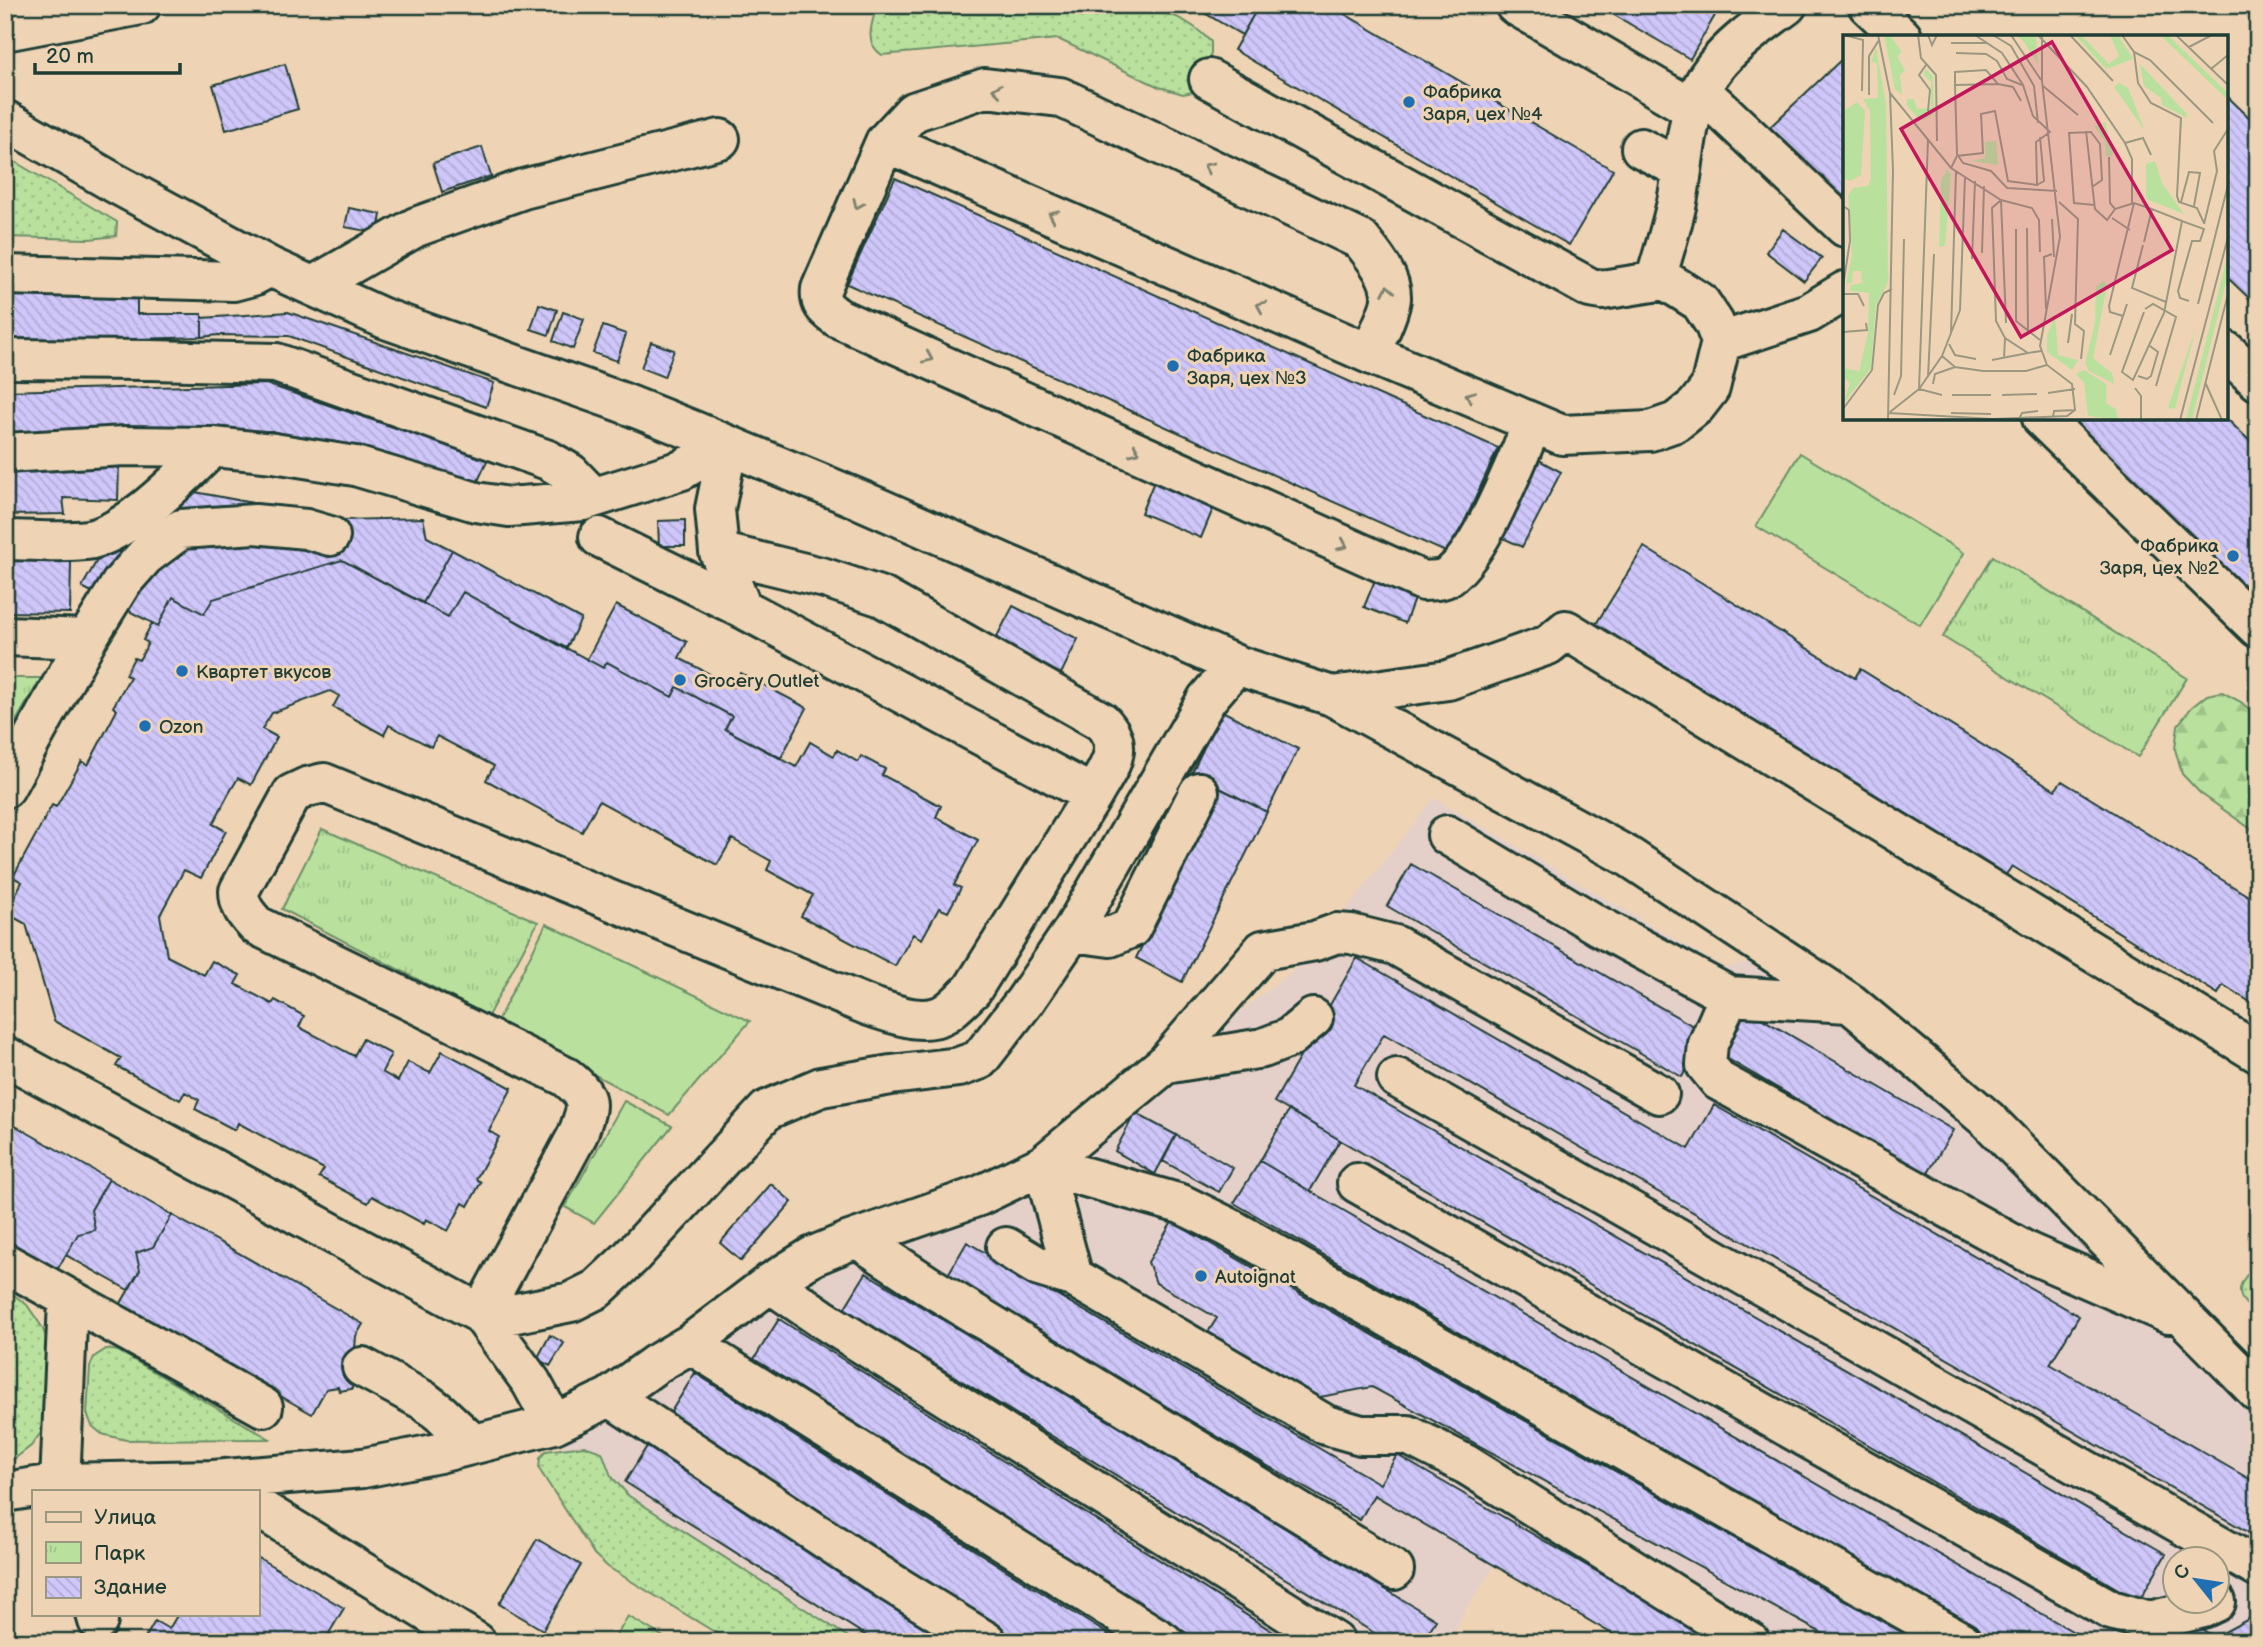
<svg xmlns="http://www.w3.org/2000/svg" width="2263" height="1647" viewBox="0 0 2263 1647" font-family="'Balsamiq Sans',sans-serif">
<style>
.built{fill:#e5d0c9;fill-rule:evenodd}
.grass{fill:url(#grass-dots);stroke:#6c8f68;stroke-width:2}
.forest{fill:url(#forest-firs);stroke:#6c8f68;stroke-width:2}
.park{fill:url(#park-tufts);stroke:#6c8f68;stroke-width:2}
.pitch{fill:#b9e19d;stroke:#6c8f68;stroke-width:2}
.building{fill:url(#building-back-hatch);stroke:#1f3d34;stroke-width:2}
.lines{fill:none;stroke-linecap:round;stroke-linejoin:round}
.minor-casing{stroke:#1f3d34;stroke-width:44}
.minor{stroke:#eed4b5;stroke-width:38}
.oneway{stroke:#7c816e}
.poi-dot{fill:#1f6fb2;stroke:#eed4b5;stroke-width:2.5}
.labels{text-anchor:middle;stroke-width:6;stroke-linejoin:round;paint-order:stroke}
.poi-label{font-size:19px;fill:#1f3d34;stroke:#eed4b5;text-anchor:start}
.inset-road{fill:none;stroke:#9b9881;stroke-width:2}
.view{fill:#c2185b;fill-opacity:0.15;stroke:#c2185b;stroke-width:3.5}
.inset-edge{fill:none;stroke:#1f3d34;stroke-width:3.5}
</style>
<defs>
<pattern id="grass-dots" width="8" height="8" patternUnits="userSpaceOnUse" patternTransform="scale(1.75)"><rect width="8" height="8" fill="#b9e19d"/><path d="M2 2h.1M6 6h.1" fill="none" stroke="#9fc288" stroke-width="1.8" stroke-linecap="round"/></pattern>
<pattern id="forest-firs" width="22" height="20" patternUnits="userSpaceOnUse" patternTransform="scale(1.75)"><rect width="22" height="20" fill="#b9e19d"/><path d="M5 1l3.5 6h-7zM16 11l3.5 6h-7z" fill="#9fc288"/></pattern>
<pattern id="park-tufts" width="24" height="20" patternUnits="userSpaceOnUse" patternTransform="scale(1.75)"><rect width="24" height="20" fill="#b9e19d"/><path d="M3 7l-1-3M5 7V3M7 7l1-3M15 17l-1-3M17 17v-4M19 17l1-3" fill="none" stroke="#9fc288"/></pattern>
<pattern id="building-back-hatch" width="6" height="6" patternUnits="userSpaceOnUse" patternTransform="scale(1.75)"><rect width="6" height="6" fill="#cfc6f9"/><path d="M-1 5l2 2M0 0l6 6M5-1l2 2" fill="none" stroke="#b1abd6"/></pattern>
</defs>
<rect width="100%" height="100%" fill="#eed4b5"/>
<filter id="ink" filterUnits="userSpaceOnUse"><feTurbulence type="fractalNoise" baseFrequency=".0143" numOctaves="2"/><feDisplacementMap in="SourceGraphic" scale="14" xChannelSelector="R" yChannelSelector="G"/><feConvolveMatrix kernelMatrix="1 2 1 2 8 2 1 2 1" color-interpolation-filters="sRGB"/></filter>
<g filter="url(#ink)">
<path class="built" d="M1434,798L1725,968L1772,956L1961,1082L2258,1416V1642H1778L1541,1493L1459,1621L1453,1642H820L548,1461L674,1334L1016,1179L1174,1063L1304,962ZM2176,1560H2218V1602H2176Z"/>
<path class="grass" d="M877,5L1133,7C1168,13 1185,15 1211,42V54L1193,92L1183,94L1159,87L1058,39L882,55C863,42 872,24 877,5Z
M5,156L117,222L116,236L89,239L5,237Z
M2258,1267V1316C2253,1311 2246,1305 2242,1299C2235,1286 2247,1272 2258,1267Z
M5,1288L27,1305L42,1327L54,1356L45,1427L31,1446L5,1466Z
M106,1349L118,1351L270,1439L126,1440L102,1434L92,1426L87,1413L90,1367L94,1357Z
M584,1446L602,1452L611,1476L629,1496L856,1642H731L608,1567L594,1554L539,1469L540,1458L546,1451Z"/>
<path class="forest" d="M2222,692L2241,702L2258,717V834L2200,793L2182,774L2175,749L2178,725L2192,707L2207,695Z"/>
<path class="park" d="M1993,556L2187,678L2138,757L1943,637Z
M5,678H41L5,740Z
M322,829L538,922L488,1016L282,909Z
M628,1616L672,1642H613Z"/>
<path class="pitch" d="M1800,453L1964,553L1920,625L1756,526Z
M546,924L750,1021L669,1115L497,1022Z
M624,1101L672,1126L594,1223L565,1207Z"/>
<path class="building" d="M1191,5H1259L1242,35Z
M1259,5H1329L1613,170L1569,245L1234,50Z
M1597,5H1721L1690,59Z
M1845,56V201L1770,127Z
M285,64L298,109L226,130L213,85Z
M2226,95L2258,126V307L2226,276Z
M482,147L491,176L442,192L433,163Z
M895,178L1498,448L1450,554L847,284Z
M349,208L381,214L378,233L345,227Z
M1783,229L1822,258L1804,281L1766,252Z
M137,293V314H202V337L5,343V296Z
M539,304L557,310L549,335L531,329Z
M288,312L494,383L486,407L289,336L218,335L202,337V318Z
M563,312L584,319L573,349L553,341Z
M603,326L626,334L617,361L593,353Z
M651,342L674,350L664,377L641,368Z
M266,384L488,459L471,496L272,431L5,439V391Z
M2066,418H2226L2258,449V605Z
M1537,459L1561,472L1522,547L1497,535Z
M119,466L118,500L63,498L65,514L5,515V471Z
M1155,479L1215,504L1201,538L1141,513Z
M195,492L342,520L423,518L427,537L452,550L423,603L342,560L213,599L204,614L173,597L158,626L82,587L96,562L147,532Z
M685,520V546H659L658,521Z
M1644,547L1855,678L1860,669L2055,790L2062,781L2258,902V1007L2223,985L2218,994L2012,866L2005,876L1805,752L1800,762L1591,632Z
M452,550L581,619L566,649L463,592L448,617L423,603Z
M5,559L71,562L70,613L5,612Z
M342,560L448,617L463,592L603,668L607,662L672,697L677,687L732,716L725,729L796,767L810,742L834,756L837,750L858,762L861,756L885,769L882,775L941,806L936,817L978,840L954,885L961,888L948,912L939,908L922,939L913,934L895,966L801,916L813,895L767,870L771,861L732,839L717,865L599,801L582,832L486,780L494,766L437,736L431,747L389,725L384,735L333,707L339,696L330,691L272,713L262,729L277,737L251,785L238,778L228,795L213,824L226,831L201,878L184,870L160,915L167,956L204,975L212,961L240,975L235,984L272,1004L275,1000L304,1016L299,1027L354,1056L363,1039L391,1054L382,1072L398,1081L408,1062L430,1073L442,1051L512,1088L489,1131L499,1137L476,1179L481,1182L468,1206L463,1203L448,1231L426,1219L424,1224L372,1196L368,1203L319,1177L324,1169L238,1123L235,1130L195,1109L199,1100L185,1092L180,1100L116,1066L121,1058L54,1021L26,924L6,913L22,882L13,877L52,805L56,807L82,761L88,765L117,710L113,707L130,677L125,675L134,658L139,660L143,653L148,643L143,640L152,623L158,626L173,597L204,614L213,599Z
M1375,580L1415,596L1405,623L1364,607Z
M616,605L687,642L679,658L734,687L741,673L807,708L781,758L725,729L732,716L677,687L672,697L607,662L603,668L587,659Z
M1013,606L1078,639L1061,674L995,640Z
M1222,711L1298,749L1267,812L1191,774Z
M1220,788L1267,812L1182,982L1136,958Z
M1411,864L1707,1034L1682,1077L1387,906Z
M1357,958L1689,1149L1714,1105L2079,1316L2050,1364L2258,1484V1538L1384,1034L1354,1085L2166,1554L2139,1601L1274,1102Z
M1740,1006L1953,1130L1927,1175L1714,1051Z
M1289,1110L1340,1140L1310,1191L1260,1161Z
M1135,1113L1176,1135L1155,1174L1115,1151Z
M5,1120L109,1179L91,1210L95,1230L78,1234L57,1270L5,1240Z
M1176,1135L1233,1168L1219,1192L1163,1161Z
M1260,1161L1310,1191L2091,1642H1994L1234,1203Z
M109,1179L172,1215L153,1247L136,1253L140,1270L128,1290L66,1255L78,1234L95,1230L91,1210Z
M771,1184L792,1202L741,1261L720,1243Z
M172,1215L363,1324L356,1336L352,1389L339,1391L338,1387L326,1389L312,1414L120,1305L140,1270L136,1253L153,1247Z
M1172,1222L1919,1642H1838L1372,1387L1315,1398L1207,1334L1217,1318L1156,1283L1148,1262Z
M967,1242L1380,1484L1397,1455L1718,1642H1626L1374,1495L1360,1520L946,1278Z
M866,1273L1436,1620L1422,1642H1389L844,1309Z
M779,1319L1289,1642H1201L754,1359Z
M550,1335L564,1343L550,1366L537,1359Z
M695,1373L1120,1642H1016L666,1420Z
M649,1443L955,1642H876L625,1482Z
M537,1539L581,1565L543,1630L499,1604Z
M257,1557L344,1608L325,1640L329,1642H143L155,1621L169,1629L178,1614H257Z
M2258,1614V1642H2217L2215,1637Z
M2192,1624L2215,1637L2217,1642H2181Z"/>
<g class="lines">
<g class="minor-casing">
<path id="minor" d="M1515,5L1693,109
M1868,5L1902,37
M5,31L141,5
M1209,79L1590,288L1602,290L1659,281L1657,275C1664,251 1672,226 1677,202C1686,157 1684,106 1714,68C1733,43 1762,24 1787,5
M1700,90L1845,227
M5,120L111,181L270,267L383,318L621,402L694,431L863,501L1236,665L1332,696L1629,857L1850,1003L1917,1059L1988,1120L2258,1392
M885,142L1370,354L1562,435L1650,431L1676,422L1696,406L1710,388L1721,342L1714,323L1700,302L1657,275
M1641,148L1681,169
M5,275L234,281L253,276L270,267
M313,286L416,227L523,189L720,139
M1721,342L1809,313L1845,291
M2226,351L2258,381
M1370,354C1375,342 1391,309 1391,298C1392,277 1373,255 1361,240L1060,97L985,88L913,112L885,142L821,289C819,305 826,309 838,318L1423,581C1429,580 1439,581 1445,578C1479,561 1516,460 1533,423
M5,359L150,360L276,363L548,460L570,473L593,497
M2042,418L2258,628
M5,453L125,446L213,447L274,453L355,466L476,502L509,507L583,501L682,470L708,454L728,445
M599,537L742,608
M5,540C32,540 61,543 87,540C127,535 184,474 213,447
M719,552L825,578L882,597L1101,721C1128,748 1107,769 1093,795
M5,636L87,639L5,788
M87,639L122,582L145,556L181,529L255,524L306,529L330,536
M1332,696L1448,680L1548,645L1566,630L2258,1053
M1447,835L1597,925L1729,996L1849,1003
M1072,932L1110,937L1131,928L1199,792
M1729,996L1708,1044L1706,1065L1719,1081L2029,1253L2169,1314
M5,1056L481,1314L502,1316L571,1302L597,1289L630,1258L767,1110L821,1087L891,1075L959,1067L979,1060L1025,1001L1072,932L1207,699L1236,665
M1165,1064L1263,1048L1289,1038L1313,1018
M1397,1078L2258,1568
M1357,1183L2111,1610L2150,1621L2203,1608L2216,1602
M858,1239L929,1286L1394,1570
M1006,1247L1039,1267L1073,1277
M5,1263L263,1407
M770,1283L821,1318L1335,1642
M690,1344L1164,1642
M362,1367L423,1400L440,1413L473,1444
M610,1397L890,1582L987,1642
M554,1424L531,1382L481,1314L578,1134C588,1104 593,1099 566,1077L256,925C246,914 239,906 239,891L292,794L307,787L324,783L869,1006C892,1013 923,1027 946,1013C955,1007 964,997 972,990L1093,795L742,608L719,552L715,509L728,445
M60,1483L68,1301
M5,1492L60,1483L213,1480L363,1468L439,1453L554,1424L610,1397L656,1364L690,1344L770,1283L813,1256L847,1242L979,1196L1043,1165L1165,1064L1263,950L1315,941L1337,933L1351,934L1395,945L1659,1094
M257,1507L476,1642
M96,1614L98,1621
M1750,1642L1467,1465L1408,1435H1361L1326,1425L1073,1277L1043,1165L1181,1204L1228,1227L1962,1642"/>
</g>
<use href="#minor" class="minor"/>
</g>
<defs><path id="oneway-chevron" d="M-2-3.5L2.5 0L-2 3.5" fill="none" stroke-width="1.6" stroke-linecap="round" stroke-linejoin="round" transform="scale(1.75)"/></defs>
<g class="oneway">
<use href="#oneway-chevron" transform="translate(997 90) rotate(-173)"/>
<use href="#oneway-chevron" transform="translate(1208 167) rotate(-154)"/>
<use href="#oneway-chevron" transform="translate(858 204) rotate(114)"/>
<use href="#oneway-chevron" transform="translate(1053 215) rotate(-156)"/>
<use href="#oneway-chevron" transform="translate(1388 290) rotate(-101)"/>
<use href="#oneway-chevron" transform="translate(1261 306) rotate(-156)"/>
<use href="#oneway-chevron" transform="translate(928 358) rotate(24)"/>
<use href="#oneway-chevron" transform="translate(1470 396) rotate(-157)"/>
<use href="#oneway-chevron" transform="translate(1135 451) rotate(24)"/>
<use href="#oneway-chevron" transform="translate(1343 545) rotate(24)"/>
</g>
</g>
<g class="poi-dot">
<circle cx="1409" cy="102" r="7"/>
<circle cx="1173" cy="366" r="7"/>
<circle cx="2233" cy="556" r="7"/>
<circle cx="182" cy="671" r="7"/>
<circle cx="680" cy="680" r="7"/>
<circle cx="145" cy="726" r="7"/>
<circle cx="1201" cy="1276" r="7"/>
</g>
<g class="labels">
<g class="poi-label">
<text x="1423" y="98">Фабрика<tspan x="1423" dy="22">Заря, цех №4</tspan></text>
<text x="1187" y="362">Фабрика<tspan x="1187" dy="22">Заря, цех №3</tspan></text>
<text x="2219" y="552" text-anchor="end">Фабрика<tspan x="2219" dy="22">Заря, цех №2</tspan></text>
<text x="196" y="678">Квартет вкусов</text>
<text x="694" y="687">Grocery Outlet</text>
<text x="159" y="733">Ozon</text>
<text x="1215" y="1283">Autoignat</text>
</g>
</g>
<g transform="translate(1843 35)">
<rect width="385" height="385" fill="#eed4b5"/>
<path d="M41,0H47L59,17L54,21L62,36L57,40L59,60L52,54ZM173,0L193,1L195,29L181,7ZM232,0H238L266,29L276,21L267,0H275L290,24L263,34ZM317,0H325L335,10L385,58V65ZM33,12L43,69L45,247L33,270L28,333L0,369L7,348L0,342V333L16,336L25,298L26,258L6,256L8,250L19,248L18,236H10L9,247L3,249L9,220L5,160L10,153L25,151L28,144L27,76L20,64L35,63L34,28L28,27ZM297,29L344,79V83L319,70L318,63L301,51ZM83,34L90,41L91,79L78,86L64,71V64H71L74,74L88,73V47L80,39ZM276,48L285,53L302,96L271,52ZM262,87L270,115L269,121H263L262,106L251,91ZM104,134L108,139L102,211L96,212L98,146ZM212,281L215,320L235,325L229,335L204,317V300ZM353,293L332,373L327,374L325,372Z" fill="#b9e19d"/>
<path d="M312,126L319,148L341,179L303,164V129ZM385,219V239L349,385H343ZM261,246L264,250L250,323L269,338L271,349L246,336L242,328L252,288L253,251ZM241,335L263,349V368L273,374L275,385L245,381L241,348L233,339Z" fill="#b9e19d"/>
<path d="M14,67L22,76L18,140L7,146L0,143L2,75ZM153,106L155,130L128,126L142,123V107Z" fill="#b9e19d"/>
<path class="inset-road" d="M1,0L20,5L19,56M35,0L47,58L50,135L45,385M75,0L78,23L93,40L94,106M85,0L89,10L94,0M150,0L168,11L191,51L195,88M168,0L198,45M195,0L244,52L282,108L289,124V168M227,0L270,46M279,0L291,17L295,48L308,68L338,83L334,161L336,167L354,173L361,188M333,0L385,50M108,8H144M346,12L369,0M291,17L307,25L370,88M113,18L143,19L154,26L164,44L179,50M83,30L76,40L87,55L85,76M368,34L385,20M155,49L170,52L178,66M112,50L155,49L143,35L112,37V50L114,119L120,128L148,136L164,153L214,156M200,51L235,80M47,58L108,133L158,165L189,173L196,185L197,217M26,60V21L36,5M243,96L252,174L264,185L272,174L267,168L266,122M85,105L76,354L99,360M282,108L300,103L308,120M108,133L114,121L140,118L138,79L152,76L165,146L194,150L193,107L207,97L190,81L180,50L159,18L132,0M194,150L201,146L197,102M249,152L259,145L257,109L248,97L226,98L231,168L252,170M158,165L149,173L153,286L162,303L185,318L198,316M158,165L163,288M216,167L235,184L232,289L241,296L238,324M338,167L346,137L357,138L351,171M0,171L6,175L7,206L0,251M272,174L291,168L309,174M269,183L287,195M209,184L211,222M361,189L374,136L371,116L385,94M184,193L185,299M173,194V286L197,305M301,207L309,174L339,186M300,210L289,253L323,267M139,218L141,151M129,224L132,146M0,259H15L21,271M355,269L385,150M203,274L201,222L209,219M302,274L310,269L333,282L313,351M301,277L279,337L290,345L321,278L339,186L361,194L357,206H349L335,256L337,263L346,266M280,281L267,277L266,271L291,168M0,297L24,295L23,288M108,298L117,275L122,142M225,308L229,279M106,309L112,320L133,324M267,320L284,269M99,321L108,298L113,137M161,324L162,303M149,325L185,318M295,341L304,344L308,341L315,317L307,311M85,342L91,219M362,347L379,385M90,349L92,339L112,332M292,353L298,361V385M205,358L232,354M51,360L58,341L61,204M109,360H148M159,360L194,359M0,374L29,335L35,270L41,258L49,254M47,377L76,354L99,321L112,332L140,336H183L204,330M46,378L150,384L224,381L232,375L229,349L204,330L197,311L217,202L199,46V0M108,378L148,379M210,382L211,376L232,375M176,384L179,378L195,376M337,385L385,202M353,385L385,259"/>
<path class="view" d="M209,7L329,215L178,302L58,94Z"/>
<rect width="385" height="385" class="inset-edge"/>
</g>
<rect width="2263" height="1647" fill="none" stroke="#eed4b5" stroke-width="28"/>
<rect x="14" y="14" width="2235" height="1619" fill="none" stroke="#1f3d34" stroke-width="2.5" filter="url(#ink)"/>
<rect x="32" y="1490" width="228" height="126" fill="#eed4b5" stroke="#9b9881" stroke-width="2"/>
<rect x="46" y="1512" width="35" height="10" fill="#eed4b5" stroke="#9b9881" stroke-width="2"/>
<text x="94" y="1524" font-size="21" fill="#1f3d34">Улица</text>
<rect x="46" y="1542" width="35" height="21" fill="url(#park-tufts)" stroke="#9b9881" stroke-width="2"/>
<text x="94" y="1560" font-size="21" fill="#1f3d34">Парк</text>
<rect x="46" y="1577" width="35" height="21" fill="url(#building-back-hatch)" stroke="#9b9881" stroke-width="2"/>
<text x="94" y="1594" font-size="21" fill="#1f3d34">Здание</text>
<g transform="translate(2196 1580) rotate(300)"><circle r="33" fill="#eed4b5" stroke="#9b9881" stroke-width="2"/>
<path d="M0-5L12 26L0 18L-12 26Z" fill="#1f6fb2"/>
<text y="-10" font-size="19" font-weight="bold" text-anchor="middle" fill="#1f3d34">С</text>
</g>
<path d="M35 63v10h145v-10" fill="none" stroke="#1f3d34" stroke-width="3.5"/>
<text x="46" y="63" font-size="21" fill="#1f3d34" stroke="#eed4b5" stroke-width="5" paint-order="stroke">20 m</text>
</svg>
